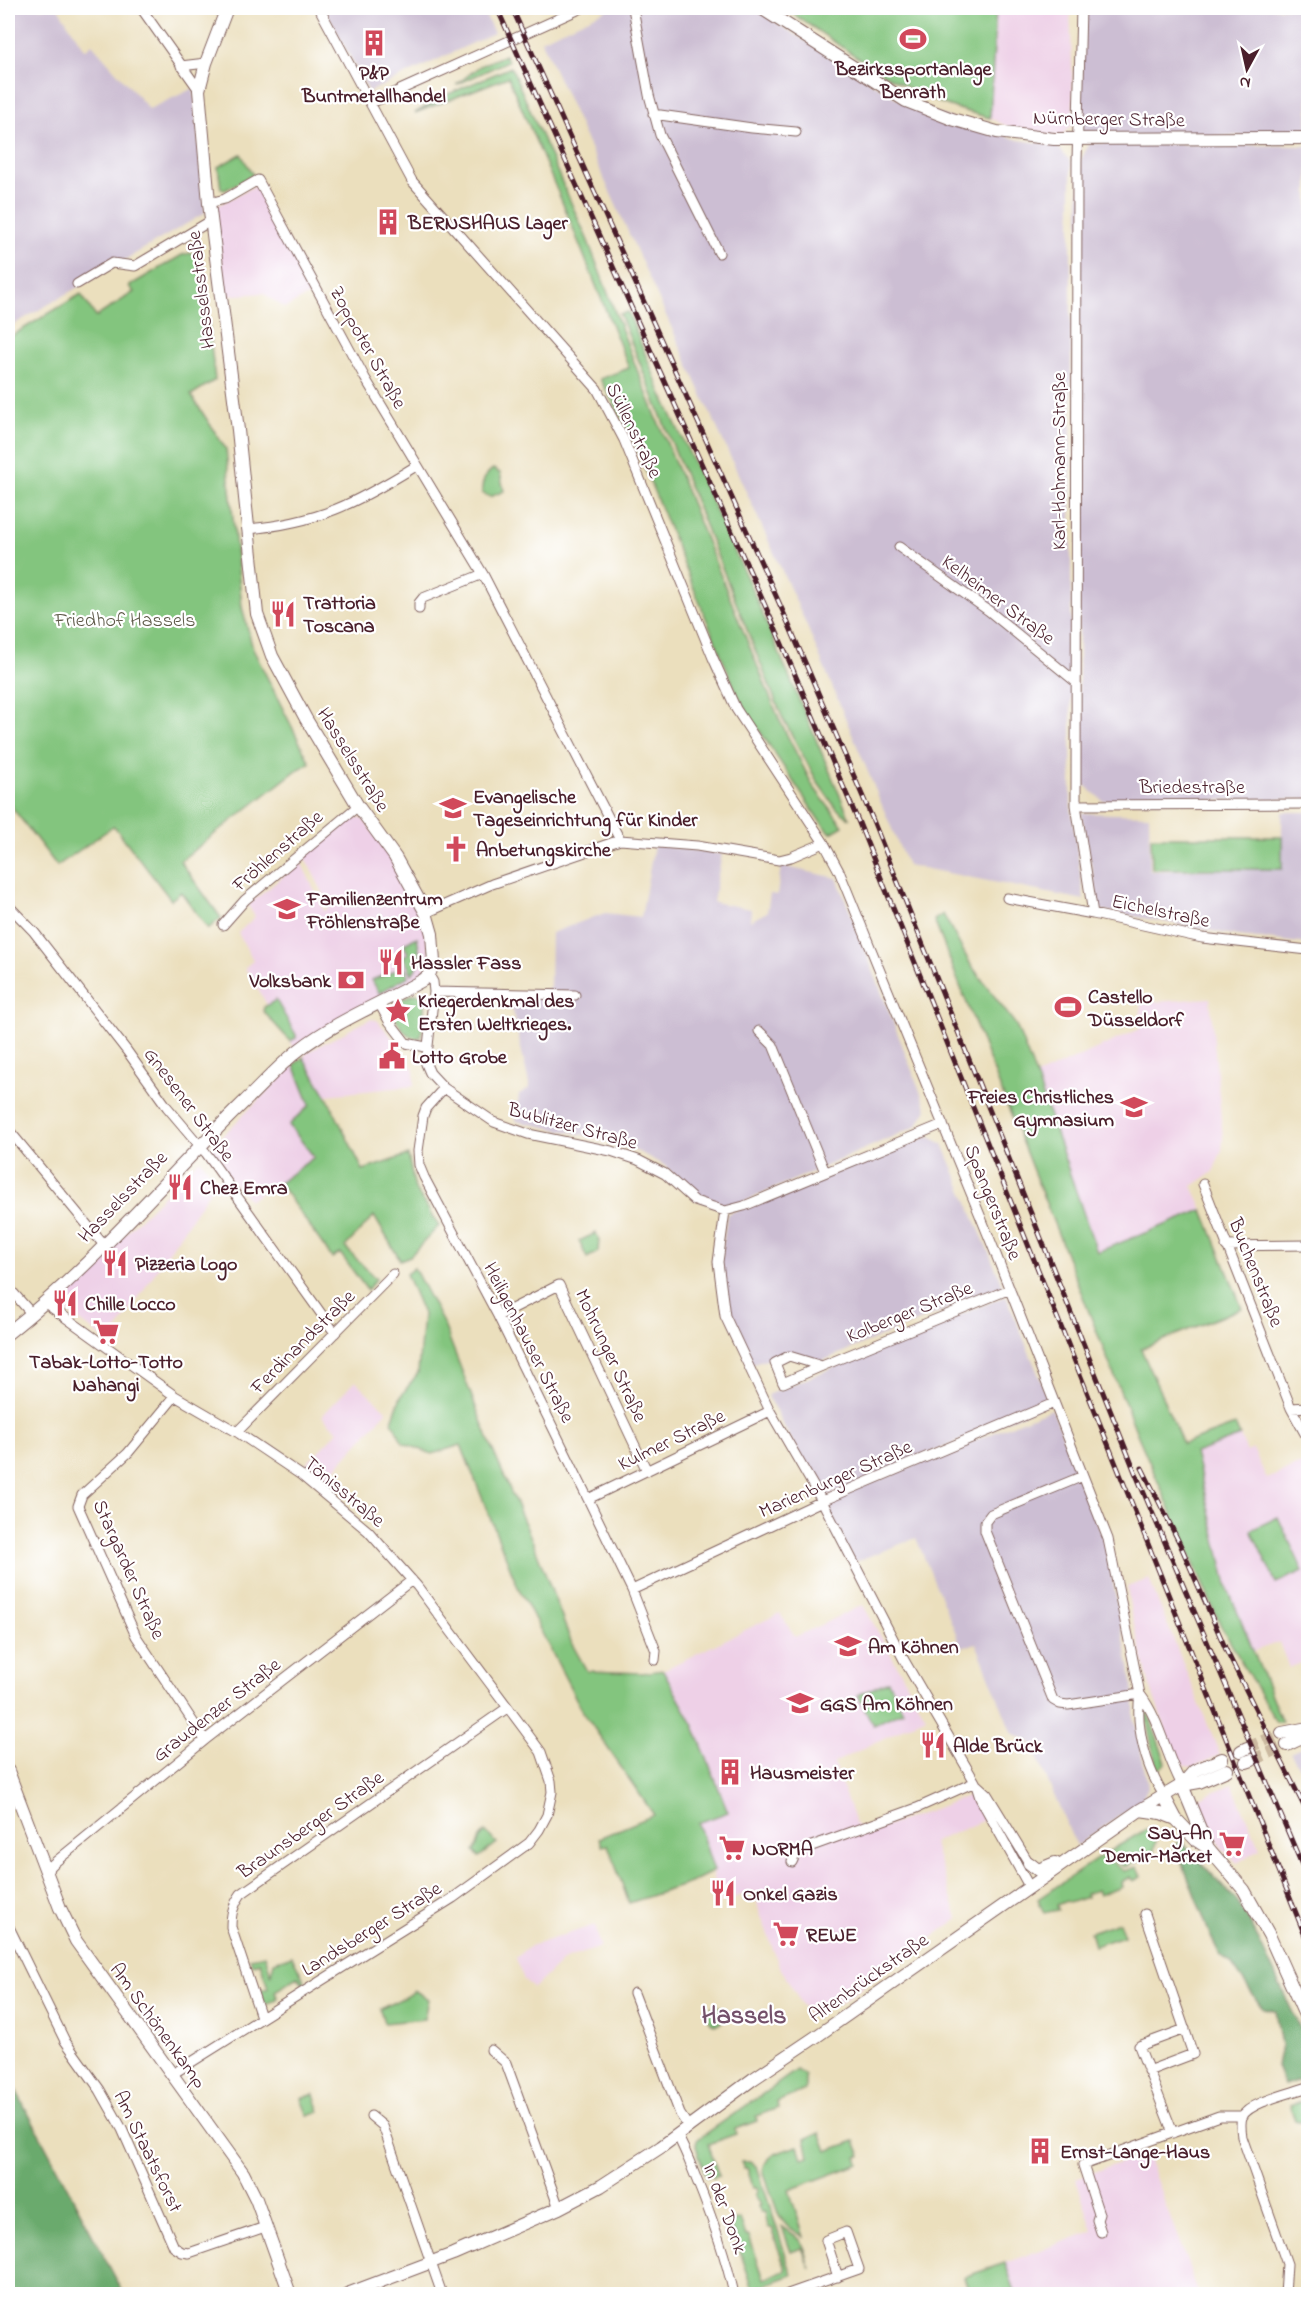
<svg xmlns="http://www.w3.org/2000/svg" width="1316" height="2302" viewBox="0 0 1316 2302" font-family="'Indie Flower',sans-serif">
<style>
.built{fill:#eed0e7}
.industrial{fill:#ccbed3}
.green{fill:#83c57e;stroke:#667254;stroke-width:1.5}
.forest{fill:#6aaa6d;stroke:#5a644c;stroke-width:1.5}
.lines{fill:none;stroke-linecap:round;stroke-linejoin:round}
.secondary-tunnel{stroke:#cbb9a0;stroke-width:12;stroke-dasharray:12 6;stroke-linecap:butt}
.street-casing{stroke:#82625e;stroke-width:11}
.secondary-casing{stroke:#82625e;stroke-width:14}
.street{stroke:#fff;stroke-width:9}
.secondary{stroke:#fff;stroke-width:12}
.rail-casing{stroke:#4a1f2b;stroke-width:5}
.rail{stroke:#fff;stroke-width:3;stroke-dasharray:9;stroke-linecap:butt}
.labels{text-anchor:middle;stroke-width:4.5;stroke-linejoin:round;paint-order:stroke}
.poi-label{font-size:20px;font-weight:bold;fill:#4a1f2b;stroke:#fff;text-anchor:start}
.street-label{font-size:20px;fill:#4a1f2b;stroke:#fff}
.park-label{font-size:20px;fill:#5e5948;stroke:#fff}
.district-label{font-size:26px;font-weight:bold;fill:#74516a;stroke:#fff}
</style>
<rect width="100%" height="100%" fill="#fff"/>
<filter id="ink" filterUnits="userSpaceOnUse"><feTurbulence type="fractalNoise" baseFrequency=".0167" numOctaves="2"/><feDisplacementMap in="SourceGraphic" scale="12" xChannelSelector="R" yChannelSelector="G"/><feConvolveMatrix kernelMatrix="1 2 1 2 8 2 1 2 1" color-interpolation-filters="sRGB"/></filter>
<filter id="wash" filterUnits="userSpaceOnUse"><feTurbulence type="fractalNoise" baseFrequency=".008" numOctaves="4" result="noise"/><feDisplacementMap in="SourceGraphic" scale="24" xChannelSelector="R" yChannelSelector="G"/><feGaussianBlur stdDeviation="1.35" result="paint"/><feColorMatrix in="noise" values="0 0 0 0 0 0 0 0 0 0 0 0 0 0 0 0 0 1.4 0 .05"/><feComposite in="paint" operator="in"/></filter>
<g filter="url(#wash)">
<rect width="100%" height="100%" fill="#ebdfbd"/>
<path class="built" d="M996,8H1070L1074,123L1061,136L1021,133L990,118Z
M256,185L314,292L285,308L263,293L224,296L215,207Z
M349,817L363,819L393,859L423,917L430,955L424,973L294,1049L245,968L253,960L238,933L255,917L248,905L301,862L325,912L329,904L303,854Z
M1210,998L1223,1139L1222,1150L1213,1172L1192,1186L1203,1210L1097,1252L1036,1076L1140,1029L1141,1003Z
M370,1019L377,1020L390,1035L414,1070V1086L326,1095L303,1057L308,1052Z
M294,1065L310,1105L314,1157L279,1183L249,1200L210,1156L212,1146Z
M200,1159L216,1181L109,1342L59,1306L60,1298Z
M355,1381L387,1411L325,1480L304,1466L338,1431L322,1416Z
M1240,1436L1247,1452L1253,1449L1267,1479L1308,1461V1660L1289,1668L1279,1642L1252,1652L1228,1589L1195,1453Z
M1149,1579L1220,1755L1193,1767L1184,1766L1174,1753L1150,1686L1131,1613L1127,1587Z
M863,1605L926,1717L834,1763L855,1823L864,1834L921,1814L970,1795L984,1820L933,1842L958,1919L838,2004L808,2015L779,1965L759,1911L755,1891L721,1902L713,1878L714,1871L697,1823L728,1811L694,1726L663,1670L780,1613L795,1637Z
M1232,1784L1260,1849L1237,1863L1221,1847L1197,1799Z
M595,1925L601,1947L564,1959L534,1988L524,1980L516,1958L530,1946Z
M1146,2153L1199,2294H1016L1005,2263L1093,2231L1076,2179Z"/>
<path class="industrial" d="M8,8H58L85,50L92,44L149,109L194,88L205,213L8,328Z
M324,8H482L494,33L369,92Z
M611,8H753L904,103L1019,140L1056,145L1071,162V805L1084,900L907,865L803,617L541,40Z
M1084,8H1308V135L1092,137L1083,132L1080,125Z
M1090,143L1308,146V799L1103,801L1079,780V163Z
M1282,812H1308V944L1239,936L1100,910L1081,813L1149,815L1150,871L1282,869Z
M654,845L722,854L713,902L751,909L750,921L767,912L770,894L777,895L781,866L837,878L927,1109L917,1126L725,1210L694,1199L667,1167L641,1153L603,1139L516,1121L519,1094L530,1088L511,1004L550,988L551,933L605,913L641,917Z
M929,1136L943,1144L1003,1286L817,1363L790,1352L750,1364L726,1314L721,1259L727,1214Z
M1006,1296L1050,1403L823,1498L767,1395Z
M1052,1409L1105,1541L1134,1692V1717L1148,1787L1141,1801L1076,1846L1031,1742L1012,1733L976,1643L962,1648L916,1538L854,1562L824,1502Z
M1308,1745V1780L1290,1753Z"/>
<path class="green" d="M784,8H996L990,118C968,112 945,106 924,96C875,72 830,38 784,8Z
M505,55L508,61L456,85L480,66Z
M511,67L588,241L636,367L779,719L813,786L843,826L831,833L819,820L747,712L738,696L630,433L600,379L629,368L566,211L508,77L415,113L444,96Z
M241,154L253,175L225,190L221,189L218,167Z
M190,253L195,255L202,265L215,380L191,395L226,449L242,607L253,649L310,763L297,770L180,861L221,918L208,929L181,892L171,900L114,826L57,866L8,802V338L81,294L96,317L134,292L129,286L182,255Z
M628,312L660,390L751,587L850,819L836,808L818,783L782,717L620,314Z
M493,469L500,473L504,491L490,497L482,493C481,484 485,474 493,469Z
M1151,837H1282V869H1152Z
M943,914L971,965L1016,1025L1036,1076L1097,1252L1203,1210L1242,1308L1141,1349L1183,1444L1235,1425L1240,1436L1195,1453L1228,1589L1282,1722H1276L1221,1626L1138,1436L934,920Z
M417,937C420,952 422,962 412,974L403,956L408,954L404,944Z
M404,967L409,976L379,993L372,980Z
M413,994H419L425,1002L421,1037C407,1042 399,1023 392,1013C391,1001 404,998 413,994Z
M276,1000L296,1035V1038L290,1041L263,1011L264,1007Z
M303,1057L326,1095L363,1170L408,1155L415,1189L439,1226L410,1256L400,1260L374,1216L345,1247L376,1279L367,1290L340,1253L332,1258L279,1183L314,1157L289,1125L310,1105L294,1065Z
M596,1233L599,1239L598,1252L587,1258L579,1241Z
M414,1268L444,1325L491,1446L535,1547L572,1644L587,1671L642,1673L663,1670L694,1726L728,1812L698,1823L714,1871L690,1883L629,1903L608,1845L602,1846L599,1838L654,1815L583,1712L517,1585L461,1445L432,1454L403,1443L392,1421L401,1396L418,1373L423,1314L406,1274Z
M1278,1517L1303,1571L1276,1583L1251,1530Z
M888,1681L903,1711L873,1725L858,1695Z
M1144,1709L1147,1710L1166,1763L1157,1770Z
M1145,1830L1158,1831L1153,1856L1124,1867L1106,1853Z
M485,1832L497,1843L479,1857L474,1852L480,1838Z
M1103,1855L1124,1871L1137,1867L1141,1877L1133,1881L1130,1877L1121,1882L1122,1887L1099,1895L1097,1890L1086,1894L1087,1897L1069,1903L1066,1901L1057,1905L1058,1910L1044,1913L1038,1899Z
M1119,1922L1124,1936L1094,1946L1090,1932Z
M265,1955L271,1974L274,1962L292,1956L305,1982L303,1983L298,1977L275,1991L278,1998L268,2004H265L260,1991L268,1988L260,1962L252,1964L250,1958Z
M414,1990L428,1999L424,2019L384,2023L380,2009L411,1994Z
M707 2015a9 9 0 1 1 18 0a9 9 0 1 1-18 0Z
M797,2070L805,2076V2090L777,2102L778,2108L756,2116L757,2121L735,2129L736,2134L708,2144L719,2176L713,2178L712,2175L706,2177L696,2146L697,2140Z
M314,2094L320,2112L308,2116L301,2099Z
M1308,2099V2123L1295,2120L1290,2106Z
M820,2132L827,2151L855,2141L861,2156L857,2157L859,2164L789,2190L804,2237L787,2226L779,2216L763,2171C765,2153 784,2151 798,2146L802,2158L809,2156L805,2139Z
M741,2161H750L757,2167L792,2275L753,2289L731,2225L733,2221L740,2219L746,2236H749L764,2279L785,2271V2266L773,2234V2229L768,2227L765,2212H761L759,2206L761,2205L755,2195L758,2191L757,2187H753L747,2168H744Z
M782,2227C808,2242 801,2243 811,2269L802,2248L791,2252Z
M1005,2263L1016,2294H970L964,2277Z"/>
<path class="forest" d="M1179,1839L1237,1901L1254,1930L1308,2045V2077L1284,2085L1277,2066L1281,2045L1275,2011L1263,2009L1231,1963L1220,1955L1210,1935L1181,1859L1174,1850Z
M8,2075L124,2294H8Z"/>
</g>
<g filter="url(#ink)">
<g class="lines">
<path class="secondary-tunnel" d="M1247,1748L1282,1733
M1252,1760L1287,1745"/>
<g class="street-casing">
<path id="street" d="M141,8L199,90
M319,8L412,181L597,389L624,440L713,658L736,709L824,843L839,871L993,1247L1108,1539L1140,1694C1135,1728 1146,1767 1164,1796
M633,8L649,95L660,135L719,253
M1081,8L1077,161L1076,805L1093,914
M181,66L206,63
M371,103L582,8
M653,114L752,128L796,132
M209,203L225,199L258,180L365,378L483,574L620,840
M77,284L112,263L135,266L212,220
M247,529C319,523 356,503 416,466
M899,547L989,611L1076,682
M419,609V603L423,598L483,574
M1076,805L1308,804
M1007,898L1093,914L1202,938L1308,950
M8,905L34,932L127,1051L167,1107L206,1153L335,1333
M426,913L492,884L620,840L697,846L779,860L791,857L824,843
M223,925L245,900L358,806
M429,975L433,982L434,992L426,1064L430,1073L444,1088L426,1108L423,1116L418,1151L419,1165L424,1177L498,1316L588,1499L632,1590L656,1651L655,1660
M434,992L575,995
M379,1003L389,1021L406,1043L426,1047
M759,1031L773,1045L825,1172
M444,1088L494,1122L528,1134L611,1151L638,1160L665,1174L695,1201L725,1211L744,1206L943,1124
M8,1129L103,1244
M1203,1184L1291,1408L1308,1439
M725,1211L718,1262L725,1316L770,1411L822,1501L904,1660L975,1782L980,1798L1030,1888
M1226,1246L1308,1245
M8,1287L31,1313
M44,1302L175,1396L237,1432L301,1475L368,1531L417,1586L524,1729L541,1752L551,1781L552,1792L547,1815L539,1830L529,1843L453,1898L171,2075
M498,1316L559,1285L647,1471
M822,1366L783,1383L775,1363L789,1356L822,1366L1010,1289
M175,1396L128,1453L82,1495L78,1506L136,1636L205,1740
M1291,1408L1308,1407
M237,1432L393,1274
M1083,1476L991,1514L985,1522V1531L1053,1700L1060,1704L1068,1705L1140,1694
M588,1499L770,1411
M632,1590L822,1501L1054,1403
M1140,1694C1160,1720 1166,1756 1182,1785
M976,1784L987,1794L1029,1863
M792,1862L796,1853L809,1847L917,1808L975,1782
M46,1871L54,1863L205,1740L412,1580
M1145,1914L1193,2054L1148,2071
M8,1925L65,2041L100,2090L122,2129L174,2247L182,2252L189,2253L265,2227
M634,1993L680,2114L688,2126
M261,2017L231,1927C231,1914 233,1905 241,1894L507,1708
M491,2050L506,2063L559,2208
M371,2116L383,2126L442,2294
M1173,2133L1139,2046L1185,2029
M677,2135C685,2149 690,2163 696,2178C712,2217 725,2254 734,2294
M1101,2232L1097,2220L1099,2214L1083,2165L1219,2116H1243
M788,2294L859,2269L846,2232L826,2240L838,2277
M1285,2294L1287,2264L1242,2137C1241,2130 1240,2123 1242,2117C1249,2102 1292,2093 1308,2087"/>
</g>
<g class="secondary-casing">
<path id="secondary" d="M761,8L906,101L952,119L997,132L1054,139L1308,138
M8,1333C92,1267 166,1178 243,1103C262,1085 279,1065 300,1049C336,1021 382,1003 423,980L429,975L434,962L432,934L426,913L395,857L358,806L306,719L272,656L257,614L238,430L209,203L199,90L206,63L227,8
M1282,1733L1308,1728
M1287,1745L1308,1735
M1241,1751L1247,1748
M1246,1762L1252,1760
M8,1771L60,1908L76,1941L243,2173L256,2199L290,2294
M1182,1785L1208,1848
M1182,1785L1199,1782L1227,1770
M1164,1796L1176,1819L1196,1840L1208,1848L1244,1890L1269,1935L1308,2022
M1140,1810L1161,1813L1176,1819
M1029,1863L1038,1870L1055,1863
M347,2294L453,2254L559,2208L601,2186L661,2147L753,2079L817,2036L1140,1810L1182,1785L1194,1771L1222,1759"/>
</g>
<use href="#street" class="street"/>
<use href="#secondary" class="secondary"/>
<g class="rail-casing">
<path id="rail" d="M497,8L772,621L859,823L1308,1943
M512,8L785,616L872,818L1135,1472L1308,1879
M1142,1468L1180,1544L1227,1652L1308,1814"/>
</g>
<use href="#rail" class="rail"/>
</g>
</g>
<defs>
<g id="stadium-bare" transform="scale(2.07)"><path d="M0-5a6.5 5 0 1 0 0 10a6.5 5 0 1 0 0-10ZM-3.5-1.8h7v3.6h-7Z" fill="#d1495b" stroke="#fff" stroke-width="2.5" paint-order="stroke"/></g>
<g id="building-bare" transform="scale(2.07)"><path d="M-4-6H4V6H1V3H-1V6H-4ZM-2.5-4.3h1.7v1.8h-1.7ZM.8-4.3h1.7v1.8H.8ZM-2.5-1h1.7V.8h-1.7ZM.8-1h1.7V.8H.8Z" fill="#d1495b" stroke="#fff" stroke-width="2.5" paint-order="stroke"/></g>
<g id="restaurant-bare" transform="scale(2.07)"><path d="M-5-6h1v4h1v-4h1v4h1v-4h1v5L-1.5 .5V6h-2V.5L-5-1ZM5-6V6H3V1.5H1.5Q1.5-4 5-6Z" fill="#d1495b" stroke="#fff" stroke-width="2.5" paint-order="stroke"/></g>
<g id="school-bare" transform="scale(2.07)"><path d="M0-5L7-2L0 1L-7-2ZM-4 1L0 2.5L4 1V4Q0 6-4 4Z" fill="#d1495b" stroke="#fff" stroke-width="2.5" paint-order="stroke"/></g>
<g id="church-bare" transform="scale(2.07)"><path d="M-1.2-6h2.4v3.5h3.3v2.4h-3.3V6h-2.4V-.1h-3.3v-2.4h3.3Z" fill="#d1495b" stroke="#fff" stroke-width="2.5" paint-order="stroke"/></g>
<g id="bank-bare" transform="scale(2.07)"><path d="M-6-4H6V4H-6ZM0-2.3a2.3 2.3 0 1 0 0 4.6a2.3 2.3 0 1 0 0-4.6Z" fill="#d1495b" stroke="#fff" stroke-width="2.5" paint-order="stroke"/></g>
<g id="sight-bare" transform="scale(2.07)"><path d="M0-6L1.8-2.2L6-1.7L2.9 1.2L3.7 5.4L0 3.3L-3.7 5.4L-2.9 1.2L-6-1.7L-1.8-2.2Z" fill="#d1495b" stroke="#fff" stroke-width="2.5" paint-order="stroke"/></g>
<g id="civic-bare" transform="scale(2.07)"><path d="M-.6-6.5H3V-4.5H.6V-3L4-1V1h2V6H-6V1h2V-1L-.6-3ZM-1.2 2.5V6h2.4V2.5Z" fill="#d1495b" stroke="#fff" stroke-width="2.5" paint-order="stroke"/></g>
<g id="supermarket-bare" transform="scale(2.07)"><path d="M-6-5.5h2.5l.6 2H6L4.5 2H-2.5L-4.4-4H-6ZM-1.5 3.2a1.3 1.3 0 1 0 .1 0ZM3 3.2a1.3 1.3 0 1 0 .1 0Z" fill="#d1495b" stroke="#fff" stroke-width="2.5" paint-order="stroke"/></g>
</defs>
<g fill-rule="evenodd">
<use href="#stadium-bare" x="913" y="39"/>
<use href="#building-bare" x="374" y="43"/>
<use href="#building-bare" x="388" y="222"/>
<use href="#restaurant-bare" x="283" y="614"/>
<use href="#school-bare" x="453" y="808"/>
<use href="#church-bare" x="456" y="849"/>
<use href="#school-bare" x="287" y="909"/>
<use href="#restaurant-bare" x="391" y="962"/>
<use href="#bank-bare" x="351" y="980"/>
<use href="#stadium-bare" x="1068" y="1007"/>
<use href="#sight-bare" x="398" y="1011"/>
<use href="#civic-bare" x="392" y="1056"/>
<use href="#school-bare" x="1134" y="1107"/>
<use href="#restaurant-bare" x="180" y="1187"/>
<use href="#restaurant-bare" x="115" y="1263"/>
<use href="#restaurant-bare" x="65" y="1303"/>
<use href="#supermarket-bare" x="106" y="1332"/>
<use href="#school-bare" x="848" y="1646"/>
<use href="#school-bare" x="800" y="1703"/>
<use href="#restaurant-bare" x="933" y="1745"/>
<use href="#building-bare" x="730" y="1772"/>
<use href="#supermarket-bare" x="1232" y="1844"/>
<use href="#supermarket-bare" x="732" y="1848"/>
<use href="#restaurant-bare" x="723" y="1893"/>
<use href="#supermarket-bare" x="786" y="1934"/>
<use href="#building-bare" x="1040" y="2151"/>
</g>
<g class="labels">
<g class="poi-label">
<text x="913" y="75" text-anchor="middle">Bezirkssportanlage<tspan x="913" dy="23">Benrath</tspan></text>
<text x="374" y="79" text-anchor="middle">P&amp;P<tspan x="374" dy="23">Buntmetallhandel</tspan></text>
<text x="408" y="229">BERNSHAUS Lager</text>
<text x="303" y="609">Trattoria<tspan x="303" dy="23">Toscana</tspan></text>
<text x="473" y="803">Evangelische<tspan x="473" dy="23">Tageseinrichtung für Kinder</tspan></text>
<text x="476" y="856">Anbetungskirche</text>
<text x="307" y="905">Familienzentrum<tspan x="307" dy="23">Fröhlenstraße</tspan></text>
<text x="411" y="969">Hassler Fass</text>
<text x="331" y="987" text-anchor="end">Volksbank</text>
<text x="1088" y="1003">Castello<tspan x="1088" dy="23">Düsseldorf</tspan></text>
<text x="418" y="1007">Kriegerdenkmal des<tspan x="418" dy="23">Ersten Weltkrieges.</tspan></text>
<text x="412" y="1063">Lotto Grobe</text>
<text x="1114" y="1103" text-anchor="end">Freies Christliches<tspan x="1114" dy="23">Gymnasium</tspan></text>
<text x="200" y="1194">Chez Emra</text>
<text x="135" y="1270">Pizzeria Logo</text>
<text x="85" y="1310">Chille Locco</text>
<text x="106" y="1368" text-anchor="middle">Tabak-Lotto-Totto<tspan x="106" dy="23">Nahangi</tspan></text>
<text x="868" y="1653">Am Köhnen</text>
<text x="820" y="1710">GGS Am Köhnen</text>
<text x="953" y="1752">Alde Brück</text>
<text x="750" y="1779">Hausmeister</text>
<text x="1212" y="1839" text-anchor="end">Say-An<tspan x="1212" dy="23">Demir-Market</tspan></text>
<text x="752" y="1855">NORMA</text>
<text x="743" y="1900">Onkel Gazis</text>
<text x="806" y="1941">REWE</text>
<text x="1060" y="2158">Ernst-Lange-Haus</text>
</g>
<g class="street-label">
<text transform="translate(1109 118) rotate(1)" y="7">Nürnberger Straße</text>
<text transform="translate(200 290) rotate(-97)" y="7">Hasselsstraße</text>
<text transform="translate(369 347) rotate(61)" y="7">Zoppoter Straße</text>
<text transform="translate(635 430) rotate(64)" y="7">Süllenstraße</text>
<text transform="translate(1058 461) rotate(-90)" y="7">Karl-Hohmann-Straße</text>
<text transform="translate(999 599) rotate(37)" y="7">Kelheimer Straße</text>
<text transform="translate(354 759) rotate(58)" y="7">Hasselsstraße</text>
<text x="1192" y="793">Briedestraße</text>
<text transform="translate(277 850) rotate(-41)" y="7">Fröhlenstraße</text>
<text transform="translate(1161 910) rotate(12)" y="7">Eichelstraße</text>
<text transform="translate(190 1104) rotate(53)" y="7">Gnesener Straße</text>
<text transform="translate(573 1125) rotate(15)" y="7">Bublitzer Straße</text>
<text transform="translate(122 1196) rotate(-46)" y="7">Hasselsstraße</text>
<text transform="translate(994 1202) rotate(68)" y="7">Spangerstraße</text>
<text transform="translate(1257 1272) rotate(68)" y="7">Buchenstraße</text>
<text transform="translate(909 1311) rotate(-22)" y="7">Kolberger Straße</text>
<text transform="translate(302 1341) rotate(-45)" y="7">Ferdinandstraße</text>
<text transform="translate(530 1342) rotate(63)" y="7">Heiligenhauser Straße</text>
<text transform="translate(612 1355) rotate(65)" y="7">Mohrunger Straße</text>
<text transform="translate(671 1439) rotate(-26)" y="7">Kulmer Straße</text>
<text transform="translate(835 1478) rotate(-24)" y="7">Marienburger Straße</text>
<text transform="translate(345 1491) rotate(40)" y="7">Tönisstraße</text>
<text transform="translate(130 1569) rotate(66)" y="7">Stargarder Straße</text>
<text transform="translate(216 1709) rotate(-38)" y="7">Graudenzer Straße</text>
<text transform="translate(310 1824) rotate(-35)" y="7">Braunsberger Straße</text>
<text transform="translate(371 1928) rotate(-32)" y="7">Landsberger Straße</text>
<text transform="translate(868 1977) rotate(-35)" y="7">Altenbrückstraße</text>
<text transform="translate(159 2025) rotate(54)" y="7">Am Schönenkamp</text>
<text transform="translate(149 2151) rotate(64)" y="7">Am Staatsforst</text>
<text transform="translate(726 2208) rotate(70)" y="7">In der Donk</text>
</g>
<g class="park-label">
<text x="125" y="626">Friedhof Hassels</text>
</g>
<g class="district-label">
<text x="744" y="2023">Hassels</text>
</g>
</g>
<rect width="1316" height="2302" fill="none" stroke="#fff" stroke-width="30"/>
<g transform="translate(1247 69) rotate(188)" stroke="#ffffff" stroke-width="4.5" paint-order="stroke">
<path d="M0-4.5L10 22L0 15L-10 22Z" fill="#4a1f2b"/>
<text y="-9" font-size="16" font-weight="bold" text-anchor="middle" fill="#4a1f2b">N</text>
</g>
</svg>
